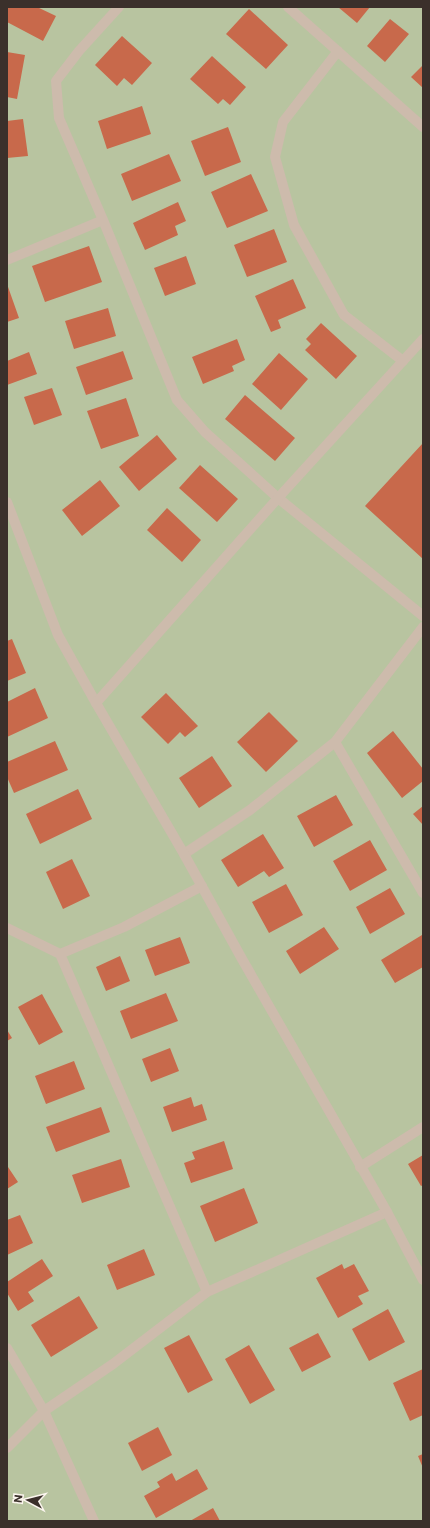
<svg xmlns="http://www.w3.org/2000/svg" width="430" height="1528" viewBox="0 0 430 1528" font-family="Commissioner,sans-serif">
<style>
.green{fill:#b8c4a0}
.building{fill:#c8694b}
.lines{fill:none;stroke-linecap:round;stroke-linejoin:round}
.minor{stroke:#cdbbac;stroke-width:10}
.tertiary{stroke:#cdbbac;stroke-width:10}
</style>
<rect width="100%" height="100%" fill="#f4ebe1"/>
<path class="green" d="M7,7H423V1521H7Z"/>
<path class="building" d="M7,7H37L56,16L43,41L7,22Z
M338,7H370L357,23Z
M249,9L288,45L266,69L226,34Z
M390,19L409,34L385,62L367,46Z
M122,36L152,63L132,85L124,78L117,86L95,65Z
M7,52L25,55L17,99L7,97Z
M212,56L246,87L230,105L223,99L218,104L190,79Z
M423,65V88L411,77Z
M142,106L151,134L107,149L98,121Z
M23,119L28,156L7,158V121Z
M228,127L241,162L205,176L191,141Z
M169,154L181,181L132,201L121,174Z
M251,174L268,211L227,228L211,192Z
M178,202L186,221L175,226L178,235L145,250L133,223Z
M274,229L287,262L247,277L234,245Z
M89,246L102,282L45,302L32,266Z
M186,256L196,284L165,296L154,268Z
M293,279L306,308L278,320L281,328L271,332L255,296Z
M7,284L19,318L7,322Z
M108,308L116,336L74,349L65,321Z
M321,323L357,356L336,379L305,350L311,344L306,339Z
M237,339L245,360L232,366L234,371L203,384L192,357Z
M123,351L133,379L86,395L76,367Z
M29,352L37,374L7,385V361Z
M279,353L308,379L281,410L252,384Z
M52,388L62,415L34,425L24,397Z
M245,395L295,438L275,461L225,419Z
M126,398L139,436L101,449L87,411Z
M157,435L177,459L139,491L119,467Z
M423,443V559L365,506Z
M200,465L238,499L217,522L179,488Z
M100,480L120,506L82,536L62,510Z
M167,508L201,540L182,562L147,530Z
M12,639L26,673L7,681V641Z
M35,688L48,718L7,737V702Z
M166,693L198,726L185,737L180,732L168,744L141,717Z
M269,712L298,741L266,772L237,742Z
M393,731L423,769V781L402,798L367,753Z
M55,741L68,770L14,793L7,777V762Z
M212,756L232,786L199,808L179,778Z
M78,789L92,819L40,844L26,814Z
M336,795L353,825L314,847L297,816Z
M423,806V825L413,814Z
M263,834L284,868L269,877L264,871L238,887L221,860Z
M370,840L387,870L350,891L333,861Z
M72,859L90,896L63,909L46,872Z
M286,884L303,915L269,933L252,902Z
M390,888L405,914L370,934L356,907Z
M324,927L339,949L300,974L286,951Z
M422,935L423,967L395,983L381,960Z
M180,937L190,963L155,976L145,950Z
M120,956L130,981L106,991L96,967Z
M166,993L178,1021L131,1039L120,1011Z
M42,994L63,1032L39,1045L18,1007Z
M7,1030L12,1038L7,1041Z
M170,1048L179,1071L151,1082L142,1059Z
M74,1061L85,1089L46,1104L35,1076Z
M191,1097L194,1107L202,1104L207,1120L172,1132L163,1107Z
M101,1107L110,1132L56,1152L46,1127Z
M224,1141L233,1169L191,1183L184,1163L195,1159L192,1152Z
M423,1155V1185L421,1186L408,1164Z
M121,1159L130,1187L82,1203L72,1175Z
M7,1167H8L18,1182L7,1189Z
M244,1188L258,1223L215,1242L200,1206Z
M20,1215L33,1243L7,1255V1220Z
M144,1249L155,1275L117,1290L107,1265Z
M42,1259L53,1276L28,1292L34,1301L18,1311L7,1293V1282Z
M342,1264L344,1269L354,1264L369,1291L358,1296L363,1304L338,1318L316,1278Z
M79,1296L98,1328L51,1357L31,1325Z
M388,1309L405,1342L369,1361L352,1329Z
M318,1333L331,1357L302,1372L289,1348Z
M189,1335L213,1380L188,1393L164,1348Z
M249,1345L275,1390L250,1404L225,1359Z
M423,1369V1415L410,1421L393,1383Z
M158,1427L172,1455L142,1471L128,1443Z
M423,1454V1468L418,1456Z
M197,1469L208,1489L156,1518L144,1496L160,1487L157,1482L172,1473L176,1481Z
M213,1508L220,1521H190Z"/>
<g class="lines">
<path class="minor" d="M119,7L79,51L56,81L59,118L103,220L177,400L205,432L278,498L423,616
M288,7L423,127
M338,51L283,122L275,157L294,225L344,315L403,361
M7,260L103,220
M7,502L58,635L96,703
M335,742L423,893
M184,854L250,810L335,742L423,627
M7,928L60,954L124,927L202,886
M60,954L207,1292
M360,1167L423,1127
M7,1348L44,1411L94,1521
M7,1448L44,1411L113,1364L207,1292L387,1212"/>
<path class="tertiary" d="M423,339L278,498L96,703L184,854L242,959L387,1212L423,1280"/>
</g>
<rect width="430" height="1528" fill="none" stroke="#3b302b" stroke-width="16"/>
<g transform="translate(28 1500) rotate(277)" stroke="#fbf5ee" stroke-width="3" paint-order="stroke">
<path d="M0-3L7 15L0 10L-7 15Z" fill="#3b302b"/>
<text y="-6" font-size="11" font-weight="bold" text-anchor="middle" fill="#3b302b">N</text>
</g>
</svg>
